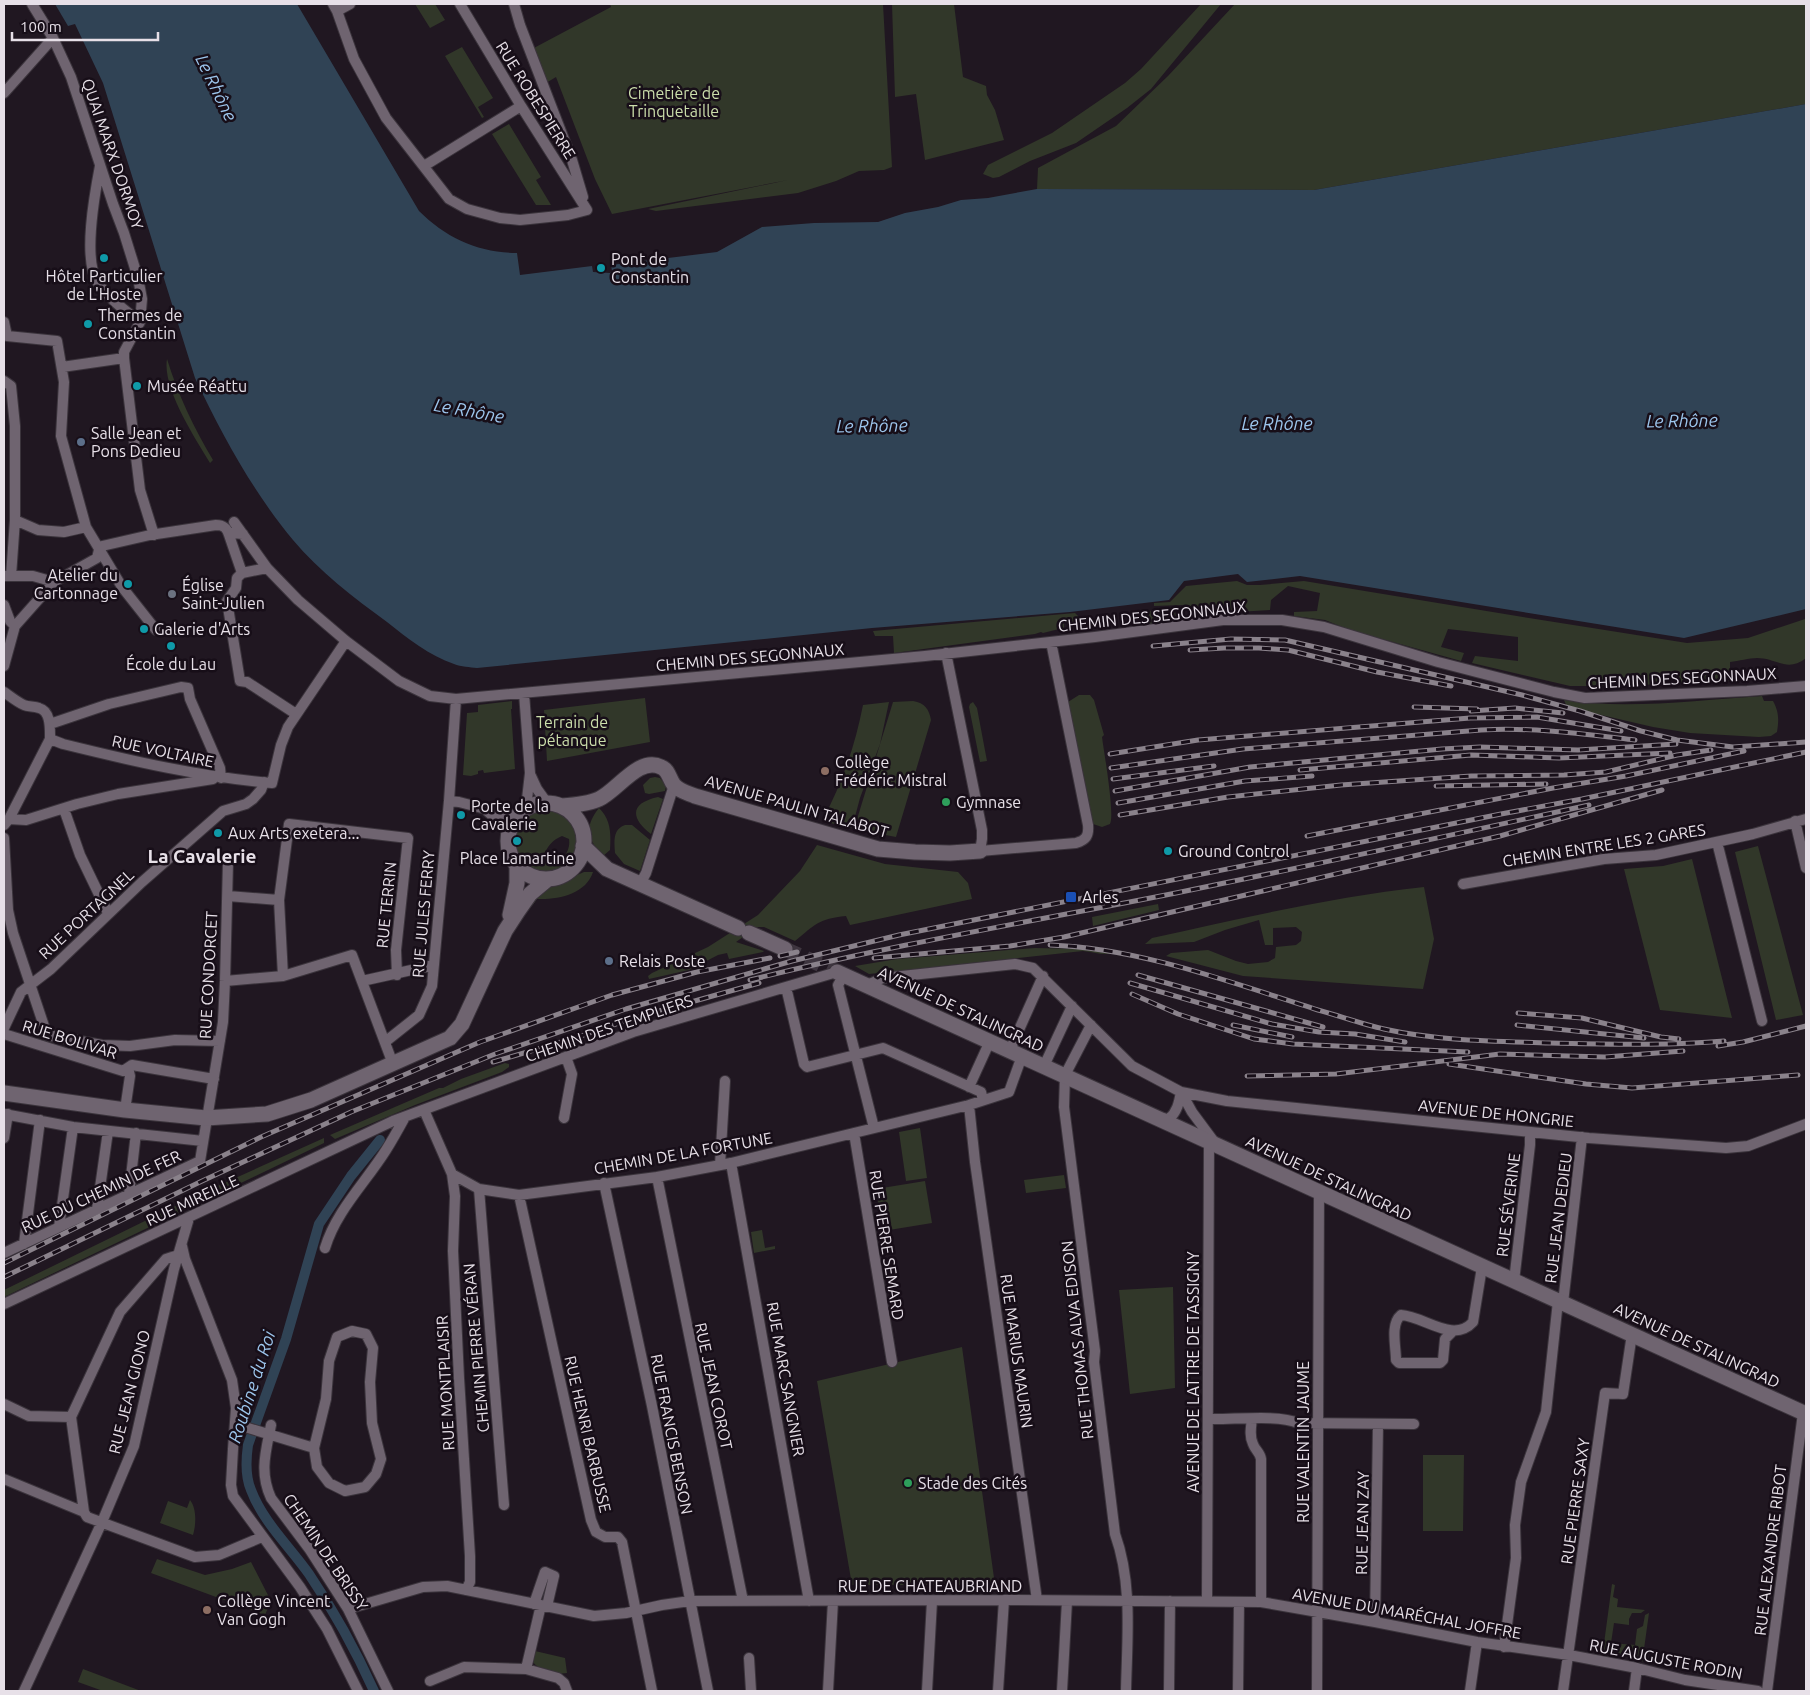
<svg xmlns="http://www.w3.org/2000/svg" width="1810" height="1695" viewBox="0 0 1810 1695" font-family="Ubuntu,sans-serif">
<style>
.green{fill:#313729;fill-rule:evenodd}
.water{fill:#304355}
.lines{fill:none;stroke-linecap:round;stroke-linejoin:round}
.canal{stroke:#304355;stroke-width:10}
.secondary-tunnel{stroke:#3e353f;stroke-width:15;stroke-dasharray:15 8;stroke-linecap:butt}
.street-casing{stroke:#3b343c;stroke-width:12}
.secondary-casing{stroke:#3b343c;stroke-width:17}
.street{stroke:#6f6470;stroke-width:10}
.secondary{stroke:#6f6470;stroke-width:15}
.rail-casing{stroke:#8a828b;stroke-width:5}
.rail{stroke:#170e18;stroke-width:3;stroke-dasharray:9;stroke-linecap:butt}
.culture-dot{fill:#0f9aa8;stroke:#170e18;stroke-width:2}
.service-dot{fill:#5c6f8a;stroke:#170e18;stroke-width:2}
.worship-dot{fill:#6b7280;stroke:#170e18;stroke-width:2}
.education-dot{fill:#8d6e63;stroke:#170e18;stroke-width:2}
.leisure-dot{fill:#2e9e5b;stroke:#170e18;stroke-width:2}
.transit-dot{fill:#1a4fb4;stroke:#170e18;stroke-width:2}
.labels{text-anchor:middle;stroke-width:5;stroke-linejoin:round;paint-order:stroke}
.park-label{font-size:16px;fill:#cbdeab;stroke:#170e18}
.street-label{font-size:16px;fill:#e7e0e8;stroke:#170e18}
.poi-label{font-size:16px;fill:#e7e0e8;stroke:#170e18;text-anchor:start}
.water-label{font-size:18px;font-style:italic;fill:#9cc5ec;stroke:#170e18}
.quarter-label{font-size:19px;font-weight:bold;fill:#e7e0e8;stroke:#170e18}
</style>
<rect width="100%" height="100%" fill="#201721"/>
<path class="green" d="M415,4H435L445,20L430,28Z
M610,4H883L892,167L884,170L859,171L836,181L798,193L656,211L648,209L788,180L612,214L595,179L556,77L546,83L532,49L611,7Z
M892,4H954L963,77L986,86L987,95L995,110L1004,140L925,160L916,94L895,97Z
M1201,4H1221L1151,89L1127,108L1076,143L1030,161L999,177L993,178L983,174L988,165L1052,133L1125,83L1141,69Z
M1235,4H1806V104L1314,190L1037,189L1038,168L1116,126L1168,76Z
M462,47L493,98L478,107L484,117L482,118L445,56Z
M509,124L541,177L536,180L551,205H536L492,134Z
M167,359C178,395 194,428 213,460L210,463C195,438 162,388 167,359Z
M1237,581L1247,585H1260L1304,581L1529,618L1687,643L1748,638L1805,619L1806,658C1787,673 1777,658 1757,658C1749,658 1739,661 1730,662V681L1617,686H1570L1472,663L1475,656L1518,661V637L1448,629L1441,647L1464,653L1461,661L1350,630L1325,620L1294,616V612L1317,611L1320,593L1288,586L1271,600L1270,610L1205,614L1182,605L1154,606V603L1170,602L1186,586Z
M1147,611L1181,613L1184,620L1148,624Z
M1075,613L1079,617V627L1072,623H1064V630L1059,629L1043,633L1041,632L1035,634L894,653L893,636H875L873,631Z
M1079,695H1090L1094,700L1104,735L1102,737C1104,752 1115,815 1110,824L1102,827L1093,824L1069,706L1068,702Z
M1762,696L1764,701H1773C1779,712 1779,720 1777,732L1771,736L1759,737L1690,733L1653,727L1567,707L1564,700C1626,710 1698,700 1762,696Z
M645,698L650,742L547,761L544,710Z
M512,701V709H511L515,769L484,773L483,770L478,771V774L471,776L463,775L467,713L478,712V705Z
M913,701C925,703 929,709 931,720L896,837L854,829L893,702Z
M889,702L880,744L860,798L852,828L822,821C842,784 855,746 863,705Z
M973,702L977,708L987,761L980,762L969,707L970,704Z
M655,777L660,778L666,786L665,791L649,794L645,793L643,785L650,778Z
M658,797L663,799L651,834C630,818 630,803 658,797Z
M599,808C611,820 611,833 610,850L603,856C587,839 584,827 599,808Z
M539,810C593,808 583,878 542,872C532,871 524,867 519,859C505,838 518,818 539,810ZM562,836L569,839C571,852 561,865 547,864L543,857C547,847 552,840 562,836Z
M625,825H632L650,840L640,871L624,864L615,853C614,841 613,829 625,825Z
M817,845L885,864L958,872L968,883L972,899L850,925L846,916C818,919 816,924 795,941L764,927H757L736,942L764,951L763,952L729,959L727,953L718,955L689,970L649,979L648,976L652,973L708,947L758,915L800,871Z
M1758,846L1803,1015L1776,1020L1735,852Z
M1692,859L1732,1018L1660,1010L1624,869L1663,866Z
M584,872H593C586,894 558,900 537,899L532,906L536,893L542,888L559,883Z
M1424,887L1434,939L1423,989L1243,976L1166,956L1171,953L1208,950L1236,961L1248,964L1268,962L1275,958L1276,947L1296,945L1301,941L1302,932L1296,927L1273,928V945H1265L1259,920L1225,930L1194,942L1145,944L1152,938C1243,918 1332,897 1424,887Z
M1158,904L1159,910L1093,926L1092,917Z
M1035,948L1082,949L1113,953C1104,956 1093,952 1083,951L869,974L855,966L897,959Z
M505,1063L509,1064V1067L502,1072L415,1105L335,1139L330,1135L439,1088H443L461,1079Z
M920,1128L927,1178L906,1181L899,1132Z
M324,1138V1143L4,1297V1290L200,1194Z
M1064,1175L1066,1188L1026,1193L1024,1180Z
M925,1181L932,1223L883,1231L876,1189Z
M762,1230L765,1248L775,1246V1249L754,1253L751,1232Z
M1173,1287L1175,1388L1130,1394L1119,1290Z
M962,1347L995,1585H852L817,1381Z
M1423,1455H1464L1463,1531H1423Z
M190,1500C197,1509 196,1525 193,1535L160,1523L168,1501L187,1508Z
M157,1559L205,1575L232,1569L251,1562L271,1601L265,1615L151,1573Z
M1612,1584L1615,1585L1613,1597L1618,1599L1617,1607L1645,1610L1641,1613H1632L1629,1619V1625L1614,1623L1611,1643L1635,1645L1637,1629L1643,1626L1645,1615L1649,1613L1644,1649L1649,1650L1645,1662L1603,1651Z
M535,1651L565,1658L567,1673C558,1675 538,1670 533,1662Z
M83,1669L141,1691H103L78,1682Z"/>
<path class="water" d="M55,4H297L419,211C446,238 479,253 517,253L520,275L592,266L593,272L610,273L612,271L611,265L717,252L762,227L814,223L878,222L905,213L938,207L961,200L988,198L1037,189L1314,190L1806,104V609L1684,638L1300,576L1247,582L1238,574L1184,581L1169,600L1070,612L872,628L477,668C470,667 461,667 454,664C430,656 407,638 387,622C354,598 319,571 293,540C253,492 222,435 195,378L103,83L75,24L68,26Z"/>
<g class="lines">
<path class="canal" d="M374,1691C356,1651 334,1611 309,1574C290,1547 263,1522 251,1490C245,1476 246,1459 248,1445L286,1339L319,1224L351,1176L380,1140"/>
<path class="secondary-tunnel" d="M785,949L837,972"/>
<g class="street-casing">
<path id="street" d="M32,4L53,38L71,77L113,204L124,233L138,278L142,299L140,322L124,352V358L140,490L154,535
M333,4L337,11L354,59L386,118L449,199L467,209L500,218L520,220L568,215L587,210
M460,4L521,106L587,210
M514,4L520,25L572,160L583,197
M337,11L350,4
M4,93L53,38
M100,166C95,192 82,260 98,283C108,298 126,311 140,322
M424,166L521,106
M4,322L7,336L57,341L64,382L61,436L86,527L122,587L156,630
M62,367L124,358
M4,381L11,386L15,426V520L11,576
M15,520L38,530L64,532L86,527
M234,522L267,568L242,573L229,535L232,533L243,534
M267,568L298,600L346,641L399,681L430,696L456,699L925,656L1095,637L1223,620H1282L1324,627L1438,662L1554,692L1585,698L1747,691L1806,686
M242,573L237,578L236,588L227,601L240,681L247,682L296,714
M4,576H33L54,582
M4,605L10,621L15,626
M946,653L982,830V839L980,851L1076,843C1086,840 1089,836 1088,825L1051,642
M4,666L15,626L54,582L97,558L99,550L102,546L150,535L216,525C224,525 227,528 229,535
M4,692C10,696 17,702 24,705C28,707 34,706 39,708C51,711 50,729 50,739L9,819L4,825
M524,693L530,773L526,808
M50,724L109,704L181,687L188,688L190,699L220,768L221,778
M50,739L63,744C132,761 201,777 272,783L281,745L288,727L346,641
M531,776L537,789L547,803
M449,801L459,802L516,817
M64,809L80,855L108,913
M487,811L509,830
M9,819L26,820L77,804L118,794L213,779
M1795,821L1806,868
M4,838L8,910L13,933L47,1035L102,1045L130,1046L175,1040L220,1041
M1717,842L1762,1021
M640,884L646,873L674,785
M1463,884L1604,859L1656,855L1753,834L1806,819
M228,896L279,900
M844,975L838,985L874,1128
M283,976L279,900L289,824L408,838L396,950L397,975
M225,981L283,976L352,955L393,1064
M362,981L434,965
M867,985L883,978L1015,964L1033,968L1132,1066L1181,1092L1227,1101L1589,1138L1726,1148L1748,1146L1806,1124
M786,987L804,1064L807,1067L883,1048L981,1092L983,1100
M1091,1025L1065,1075L1064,1107L1095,1351L1094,1362L1115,1534C1133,1584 1127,1639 1126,1691
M4,1028L21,992L51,969L142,882L223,811L246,804L253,799L261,790L264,782
M4,1034L123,1071L132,1065L214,1079
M385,1042L419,1015L432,986L449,801L456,699
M1010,1050L1043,976
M1044,1066L1072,1006
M969,1087L990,1041
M1181,1092L1192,1112L1215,1143
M969,1105L975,1162L1037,1600
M125,1110L130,1076L128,1068
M424,1110L452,1174L479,1189L519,1195L657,1177L731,1163L969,1105L1009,1092L1022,1056
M4,1114L73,1127L203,1141
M564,1118L572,1074L566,1057
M1159,1118L1169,1119C1177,1112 1179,1103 1181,1092
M854,1133L892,1362
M4,1138L8,1114
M731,1163L809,1601
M720,1165L725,1081
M452,1174L455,1196L453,1251L459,1378L470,1556V1582L466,1590
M657,1177L743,1601
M604,1183L652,1406L708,1691
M479,1189L504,1505
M129,1194L136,1133
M519,1195L591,1520L596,1532L605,1537H618L622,1542L652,1691
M97,1209L108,1131
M59,1227L73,1127
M24,1244L40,1120
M182,1246L185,1259L232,1380L236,1408L233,1449L231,1485L233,1496L300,1587L327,1629L358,1691
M325,1248C336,1211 366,1182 386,1150C393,1139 399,1128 405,1117
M4,1253L200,1161L223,1022L225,981L228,862
M178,1255L166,1259L120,1312L71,1417L84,1512L87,1517L195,1557L219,1555L262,1537
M1514,1281L1530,1145V1132
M1563,1303L1582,1137
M4,1304L393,1121L633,1032L837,972
M352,1331L366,1334L373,1348L370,1382L372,1423L381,1459L376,1474L365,1487L345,1491L329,1483L317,1467L314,1448L326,1399L329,1361L337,1337Z
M1453,1331L1445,1339L1443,1360L1440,1363H1399L1396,1360C1396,1347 1390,1324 1401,1315C1424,1316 1453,1344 1473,1322L1482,1267
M4,1404L29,1416L71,1417
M1208,1419C1232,1420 1278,1414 1298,1423L1414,1424
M1252,1419C1251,1427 1249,1436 1253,1444C1255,1450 1260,1452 1261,1459V1602
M235,1424L314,1448
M271,1425C266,1451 259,1472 271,1498L310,1550L348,1609L388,1691
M4,1479L84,1512
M1207,1601L1209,1142
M534,1604L545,1572L554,1576L547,1606
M348,1609L423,1587L447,1586L594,1616L626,1613L662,1605L690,1601L1004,1600L1261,1602L1375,1622L1477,1642L1569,1655L1637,1668L1685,1680L1758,1691
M1375,1622L1378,1424
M1504,1647L1516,1558L1515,1525L1521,1482L1546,1412L1558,1301
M749,1658L751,1691
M526,1669L541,1605
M430,1681L464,1667L526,1669L558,1678L564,1683L567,1691
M24,1691L102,1522L134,1446L174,1269L189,1218
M828,1691L833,1601
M927,1691L932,1601
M998,1691L1004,1600
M1062,1691L1067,1601
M1169,1691L1170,1601
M1238,1691L1239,1602
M1317,1691L1319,1192
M1470,1691L1477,1642
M1563,1691L1605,1393L1623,1394L1632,1334
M1634,1691L1637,1668
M1767,1691L1803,1413"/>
</g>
<g class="secondary-casing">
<path id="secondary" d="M508 841a38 38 0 1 1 76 0a38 38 0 1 1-76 0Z
M561,806C574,805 588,804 599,799C618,790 639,756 661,767C669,770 669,779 674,785C679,791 688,793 695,796L878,849L915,852L950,853L980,851
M583,846L607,869L738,928
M510,915L517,883V866
M749,933L785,949
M837,972L1806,1414
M4,1093L125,1110L206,1118L267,1114L311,1100L450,1038L462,1024L505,931L518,911L530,894L548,879"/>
</g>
<use href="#street" class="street"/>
<use href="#secondary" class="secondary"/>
<g class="rail-casing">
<path id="rail" d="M1153,646L1231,639L1285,640L1522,695L1580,711L1641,731L1677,740L1733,747L1806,742
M1190,650L1224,648H1259L1288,650L1377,672L1451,686
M1414,707L1477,709
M1471,711L1515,708L1563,713
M1110,754L1198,740L1470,718L1537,717L1621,731
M1111,768L1243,749L1481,730C1533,727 1583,734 1635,740
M1300,770L1471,755L1559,758L1670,753
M1113,779L1214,766
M1436,786L1546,784
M1115,791L1250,767L1442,749L1480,747L1578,750L1676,744
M1118,803L1245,781L1312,776
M1120,815L1228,797L1341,785L1471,776L1564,775L1606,772L1677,755L1711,750
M1307,836L1553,788L1626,776L1744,751
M1050,945C1140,948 1232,983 1318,1010C1340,1016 1362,1024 1384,1029C1438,1041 1495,1041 1550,1043C1608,1044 1666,1046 1724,1041
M780,956L797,952
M874,958L1010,946L1064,937L1500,836L1662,790
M1138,975L1323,1027
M750,980C891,945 1034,921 1176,893C1314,865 1452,835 1589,805
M1130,983L1272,1024L1319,1032L1355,1034L1405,1042
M1132,994L1178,1014L1254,1039L1293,1044L1468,1052
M1518,1013L1582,1018L1661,1037L1679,1039
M1233,1025L1292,1037
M1517,1025L1644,1038
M1718,1046L1743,1042L1806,1026
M493,1062L575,1038L634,1018L759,983
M1449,1064L1586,1084L1632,1088L1798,1075
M1247,1076L1336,1074L1500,1054L1605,1057L1683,1051
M4,1263L261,1137L480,1042L612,995L697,972L770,958
M4,1277L200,1182L351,1112L495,1054L626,1009L792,961L899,935L1501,814L1582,799L1806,752"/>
</g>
<use href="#rail" class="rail"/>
</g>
<g class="culture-dot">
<circle cx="104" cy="258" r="5"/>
<circle cx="601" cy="268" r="5"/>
<circle cx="88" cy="324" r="5"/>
<circle cx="137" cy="386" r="5"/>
<circle cx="128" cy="584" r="5"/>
<circle cx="144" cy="629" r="5"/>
<circle cx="171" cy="646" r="5"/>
<circle cx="461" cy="815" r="5"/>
<circle cx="218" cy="833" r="5"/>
<circle cx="517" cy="841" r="5"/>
<circle cx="1168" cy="851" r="5"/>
</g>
<g class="service-dot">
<circle cx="81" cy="442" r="5"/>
<circle cx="609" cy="961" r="5"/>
</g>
<circle class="worship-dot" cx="172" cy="594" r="5"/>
<g class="education-dot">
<circle cx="825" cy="771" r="5"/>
<circle cx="207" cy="1610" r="5"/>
</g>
<g class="leisure-dot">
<circle cx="946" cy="802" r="5"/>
<circle cx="908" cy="1483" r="5"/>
</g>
<rect class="transit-dot" x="1065" y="891" width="12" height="12" rx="2.5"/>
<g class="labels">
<g class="park-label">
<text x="674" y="99">Cimetière de<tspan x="674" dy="18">Trinquetaille</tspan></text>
<text x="572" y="728">Terrain de<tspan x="572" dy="18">pétanque</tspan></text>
</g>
<g class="street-label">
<text transform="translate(536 100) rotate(58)" y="6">RUE ROBESPIERRE</text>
<text transform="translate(113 154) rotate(71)" y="6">QUAI MARX DORMOY</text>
<text transform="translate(1152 616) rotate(-6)" y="6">CHEMIN DES SEGONNAUX</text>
<text transform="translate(750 657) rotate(-5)" y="6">CHEMIN DES SEGONNAUX</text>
<text transform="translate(1682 678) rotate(-3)" y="6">CHEMIN DES SEGONNAUX</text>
<text transform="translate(163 751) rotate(12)" y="6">RUE VOLTAIRE</text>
<text transform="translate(797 806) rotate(16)" y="6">AVENUE PAULIN TALABOT</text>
<text transform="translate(1604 845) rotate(-9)" y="6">CHEMIN ENTRE LES 2 GARES</text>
<text transform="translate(386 905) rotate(-84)" y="6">RUE TERRIN</text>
<text transform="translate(86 914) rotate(-43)" y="6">RUE PORTAGNEL</text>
<text transform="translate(423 914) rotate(-85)" y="6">RUE JULES FERRY</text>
<text transform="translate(208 975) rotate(-87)" y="6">RUE CONDORCET</text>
<text transform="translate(961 1009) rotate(25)" y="6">AVENUE DE STALINGRAD</text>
<text transform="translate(609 1028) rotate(-19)" y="6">CHEMIN DES TEMPLIERS</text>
<text transform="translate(70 1039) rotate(17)" y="6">RUE BOLIVAR</text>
<text transform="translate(1496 1113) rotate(6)" y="6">AVENUE DE HONGRIE</text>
<text transform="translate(683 1153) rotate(-10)" y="6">CHEMIN DE LA FORTUNE</text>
<text transform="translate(1329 1178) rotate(25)" y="6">AVENUE DE STALINGRAD</text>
<text transform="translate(101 1191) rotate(-25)" y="6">RUE DU CHEMIN DE FER</text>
<text transform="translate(192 1200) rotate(-25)" y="6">RUE MIREILLE</text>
<text transform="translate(1508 1205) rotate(-83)" y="6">RUE SÉVERINE</text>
<text transform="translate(1558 1218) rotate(-83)" y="6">RUE JEAN DEDIEU</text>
<text transform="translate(887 1245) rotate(81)" y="6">RUE PIERRE SEMARD</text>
<text transform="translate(1077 1340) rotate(-96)" y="6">RUE THOMAS ALVA EDISON</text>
<text transform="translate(1697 1345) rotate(25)" y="6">AVENUE DE STALINGRAD</text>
<text transform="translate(476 1348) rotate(-95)" y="6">CHEMIN PIERRE VÉRAN</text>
<text transform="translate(1017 1351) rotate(82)" y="6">RUE MARIUS MAURIN</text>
<text transform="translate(1193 1372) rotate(-90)" y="6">AVENUE DE LATTRE DE TASSIGNY</text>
<text transform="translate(786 1379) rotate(80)" y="6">RUE MARC SANGNIER</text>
<text transform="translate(445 1383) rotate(-93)" y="6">RUE MONTPLAISIR</text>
<text transform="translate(714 1386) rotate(78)" y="6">RUE JEAN COROT</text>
<text transform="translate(129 1392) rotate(-76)" y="6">RUE JEAN GIONO</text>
<text transform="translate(588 1434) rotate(77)" y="6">RUE HENRI BARBUSSE</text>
<text transform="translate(672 1434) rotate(79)" y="6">RUE FRANCIS BENSON</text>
<text transform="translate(1303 1442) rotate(-90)" y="6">RUE VALENTIN JAUME</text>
<text transform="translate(1575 1501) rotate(-82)" y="6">RUE PIERRE SAXY</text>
<text transform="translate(1362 1523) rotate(-89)" y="6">RUE JEAN ZAY</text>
<text transform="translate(1770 1550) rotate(-83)" y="6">RUE ALEXANDRE RIBOT</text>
<text transform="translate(326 1552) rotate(56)" y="6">CHEMIN DE BRISSY</text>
<text x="930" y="1592">RUE DE CHATEAUBRIAND</text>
<text transform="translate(1407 1613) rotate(10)" y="6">AVENUE DU MARÉCHAL JOFFRE</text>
<text transform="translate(1666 1659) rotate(11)" y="6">RUE AUGUSTE RODIN</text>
</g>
<g class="poi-label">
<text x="611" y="265">Pont de<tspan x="611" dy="18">Constantin</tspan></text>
<text x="104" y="282" text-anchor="middle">Hôtel Particulier<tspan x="104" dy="18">de L'Hoste</tspan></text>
<text x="98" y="321">Thermes de<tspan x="98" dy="18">Constantin</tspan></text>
<text x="147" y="392">Musée Réattu</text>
<text x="91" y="439">Salle Jean et<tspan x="91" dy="18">Pons Dedieu</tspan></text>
<text x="118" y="581" text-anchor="end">Atelier du<tspan x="118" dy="18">Cartonnage</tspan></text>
<text x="182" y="591">Église<tspan x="182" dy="18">Saint-Julien</tspan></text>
<text x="154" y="635">Galerie d'Arts</text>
<text x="171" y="670" text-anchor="middle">École du Lau</text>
<text x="835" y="768">Collège<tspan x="835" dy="18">Frédéric Mistral</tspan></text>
<text x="956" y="808">Gymnase</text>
<text x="471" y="812">Porte de la<tspan x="471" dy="18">Cavalerie</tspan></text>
<text x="228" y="839">Aux Arts exetera...</text>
<text x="1178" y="857">Ground Control</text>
<text x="517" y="864" text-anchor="middle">Place Lamartine</text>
<text x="1082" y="903">Arles</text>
<text x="619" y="967">Relais Poste</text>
<text x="918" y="1489">Stade des Cités</text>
<text x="217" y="1607">Collège Vincent<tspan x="217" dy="18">Van Gogh</tspan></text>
</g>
<g class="water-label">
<text transform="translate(216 88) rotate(64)" y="6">Le Rhône</text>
<text transform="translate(469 411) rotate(10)" y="6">Le Rhône</text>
<text transform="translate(1682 421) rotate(-1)" y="6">Le Rhône</text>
<text x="1277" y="430">Le Rhône</text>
<text transform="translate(872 426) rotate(-1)" y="6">Le Rhône</text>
<text transform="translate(252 1387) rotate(-72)" y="6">Roubine du Roi</text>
</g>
<g class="quarter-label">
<text x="202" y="863">La Cavalerie</text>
</g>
</g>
<rect width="1810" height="1695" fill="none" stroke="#e7e0e8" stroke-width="10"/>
<path d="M12 32v8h146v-8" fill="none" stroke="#e7e0e8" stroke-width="2.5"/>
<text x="20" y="32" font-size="15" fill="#e7e0e8" stroke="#170e18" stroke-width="4" paint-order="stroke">100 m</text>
</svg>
